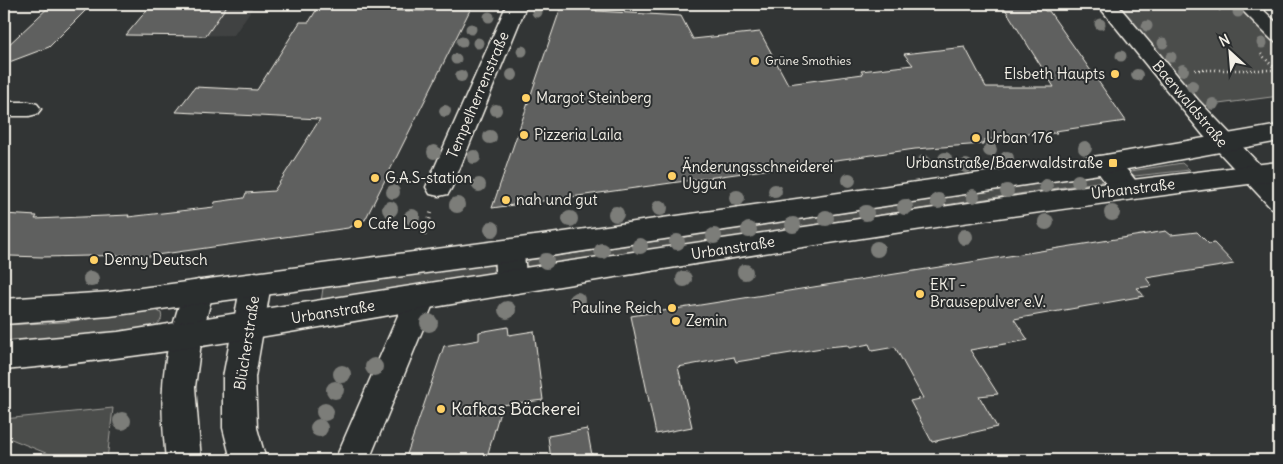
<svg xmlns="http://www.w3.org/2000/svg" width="1283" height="464" viewBox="0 0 1283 464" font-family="Delius,sans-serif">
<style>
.built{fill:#404242}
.green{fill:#4b4d4c;stroke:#a09f9a}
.building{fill:#5f605f;stroke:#f4f1e8}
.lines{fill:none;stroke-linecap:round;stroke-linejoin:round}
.minor-casing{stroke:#f4f1e8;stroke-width:3}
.major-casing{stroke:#f4f1e8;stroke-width:3}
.path-far1{stroke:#f4f1e8;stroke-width:2.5;stroke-dasharray:1 3;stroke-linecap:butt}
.path{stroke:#f4f1e8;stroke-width:4;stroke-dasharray:1 4.5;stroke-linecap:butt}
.minor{fill:#2a2d2e;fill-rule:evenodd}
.major{fill:#2a2d2e;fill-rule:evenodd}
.tree{fill:#7c7d79}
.poi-dot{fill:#ffd166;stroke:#2a2d2e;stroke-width:2}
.labels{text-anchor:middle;stroke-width:4;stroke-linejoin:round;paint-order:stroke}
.far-poi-label{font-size:12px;fill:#f4f1e8;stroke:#2a2d2e;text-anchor:start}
.poi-label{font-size:15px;fill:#f4f1e8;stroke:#2a2d2e;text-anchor:start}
.street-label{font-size:15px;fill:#f4f1e8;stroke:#2a2d2e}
.near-poi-label{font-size:18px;fill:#f4f1e8;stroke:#2a2d2e;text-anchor:start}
</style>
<rect width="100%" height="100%" fill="#323535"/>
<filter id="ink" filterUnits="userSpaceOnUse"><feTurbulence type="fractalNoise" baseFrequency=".02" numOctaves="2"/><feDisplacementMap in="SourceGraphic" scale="10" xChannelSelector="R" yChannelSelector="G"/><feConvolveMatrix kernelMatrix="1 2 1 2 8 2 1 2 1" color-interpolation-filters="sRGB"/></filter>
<g filter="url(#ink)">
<path class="built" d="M206,4H255L234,35L181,36Z"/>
<path class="green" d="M1113,4H1240L1279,43V96L1196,107Z
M1182,163L1190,170L1135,176L1130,173L1131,171Z
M1097,175L1102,176L1104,181L530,268L525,264L530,260Z
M490,264L495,266L492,273L321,302L323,288Z
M156,310L161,313C164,322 156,326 148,328L72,338L4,343V325L64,322Z
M113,408L107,460H63L4,436V419Z"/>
<path class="building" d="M52,4H92L49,47L4,64V49Z
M152,4H228L206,36L126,35Z
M320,4H366L362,10L425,11L429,4H473L365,220L348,228L135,258L136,255L42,257L10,256L4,265V214L37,216L35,219L129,215L128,217L214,207L215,202L244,198L246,193L274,191L320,119L176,112L195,87L257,90L300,22H309Z
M562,4H598L596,11L681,16L693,39L760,32L788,84L863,74L861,71L913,65L904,54L965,47L986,87H1054L1002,4H1039L1045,11H1049L1126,121L1055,131L1057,133L1027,134L984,140L983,144L915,149L492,208Z
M1166,231L1171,235L1197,232L1209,244L1214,243L1234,264L1146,278L1152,286L1137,288L1144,296L1014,319L1028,340L970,350L998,394L979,396L997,427L932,442L910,401L923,398L895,347L872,351L869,344L849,348L848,345L828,347L736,362L734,357L678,367L692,427L656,434L631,316Z
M508,327L509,335L534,331L543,400L502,405L486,460H405L444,346L479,340V332Z
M587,429L593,460H551L548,436Z"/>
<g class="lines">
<g class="minor-casing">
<path id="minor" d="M507,4H527L452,187L448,194L439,196L430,194L426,187Z
M1097,4H1117L1198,100L1279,185V210L1270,207L1203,135Z
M1236,4H1257L1279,25V42L1272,40Z
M4,102H29L37,104L41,109L37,114L29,116H4Z
M1106,155C1120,159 1133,176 1141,189L1137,196C1117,202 1103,180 1093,164L1097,158Z
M509,240L519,243C526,256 528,277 521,290L511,294L501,290C494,277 492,256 499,243Z
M256,272L266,276L271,284L255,377L257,428L266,460H231L223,428V377L241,284L246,276Z
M198,280L208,284L213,292L202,335L195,387L201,460H166C164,437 161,411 163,388C164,359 175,308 188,284Z
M421,285L431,288L436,297L369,460H335L406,297L411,288Z"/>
</g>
<g class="major-casing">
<path id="major" d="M1279,125V141L1106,173L550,256L110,316L4,324V299L110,292L550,234L1106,155Z
M1279,162V180C1033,211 787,248 542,289C363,318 184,355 4,370V342L118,332L544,265L1092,185Z"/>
</g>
<path class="path-far1" d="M1214,4L1222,12
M1261,54L1279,73
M1195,70H1276"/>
<path class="path" d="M425,235L432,210"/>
<use href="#minor" class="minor"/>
<use href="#major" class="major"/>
</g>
<g class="tree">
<circle cx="537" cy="12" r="5.5"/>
<circle cx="1238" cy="12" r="5.5"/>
<circle cx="489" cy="17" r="5.5"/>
<circle cx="1100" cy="24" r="5.5"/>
<circle cx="1147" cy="26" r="5.5"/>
<circle cx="471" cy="29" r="5.5"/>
<circle cx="462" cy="42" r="5.5"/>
<circle cx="478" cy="43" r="5.5"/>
<circle cx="1163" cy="43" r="5.5"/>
<circle cx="1262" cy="43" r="5.5"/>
<circle cx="522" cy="51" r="5.5"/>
<circle cx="1121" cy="56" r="5.5"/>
<circle cx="1171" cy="57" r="5.5"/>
<circle cx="456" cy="59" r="5.5"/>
<circle cx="1183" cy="70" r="6"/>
<circle cx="512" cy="75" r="6"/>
<circle cx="1137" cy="75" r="6"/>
<circle cx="461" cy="76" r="6"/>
<circle cx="1192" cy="86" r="6"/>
<circle cx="1213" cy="104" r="6"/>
<circle cx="496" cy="110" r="6"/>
<circle cx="445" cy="111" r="6"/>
<circle cx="490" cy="137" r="7"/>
<circle cx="1085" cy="148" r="7"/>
<circle cx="990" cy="150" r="7"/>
<circle cx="434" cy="152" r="7"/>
<circle cx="474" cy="157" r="7"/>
<circle cx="1007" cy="158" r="7"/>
<circle cx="945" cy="159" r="7"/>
<circle cx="924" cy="162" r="7"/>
<circle cx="966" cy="166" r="7"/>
<circle cx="849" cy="180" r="7"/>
<circle cx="1078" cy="181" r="7"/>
<circle cx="479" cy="185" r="7"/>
<circle cx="1046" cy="186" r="7"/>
<circle cx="775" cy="191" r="7"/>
<circle cx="1007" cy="191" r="7"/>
<circle cx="393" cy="192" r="7"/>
<circle cx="973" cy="196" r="7"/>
<circle cx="737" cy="198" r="8"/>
<circle cx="938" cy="201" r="8"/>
<circle cx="457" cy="205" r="8"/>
<circle cx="905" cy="207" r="8"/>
<circle cx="660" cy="208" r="8"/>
<circle cx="390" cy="209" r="8"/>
<circle cx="866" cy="213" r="8"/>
<circle cx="1112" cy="213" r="8"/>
<circle cx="616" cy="214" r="8"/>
<circle cx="412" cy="217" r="8"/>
<circle cx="826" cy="218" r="8"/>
<circle cx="570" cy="219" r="8"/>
<circle cx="1046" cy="222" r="8"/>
<circle cx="793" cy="225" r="8"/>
<circle cx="492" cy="229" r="8"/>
<circle cx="749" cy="230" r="8"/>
<circle cx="714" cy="236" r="8"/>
<circle cx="965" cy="237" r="8"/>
<circle cx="677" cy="242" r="8"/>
<circle cx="640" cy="246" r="8"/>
<circle cx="877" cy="249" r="8"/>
<circle cx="602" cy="251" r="8"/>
<circle cx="546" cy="261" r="8"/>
<circle cx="745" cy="272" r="8"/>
<circle cx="91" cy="279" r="8"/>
<circle cx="684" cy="279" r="8"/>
<circle cx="577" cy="300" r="8"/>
<circle cx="507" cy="310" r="9"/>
<circle cx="429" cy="323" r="9"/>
<circle cx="374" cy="367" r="9"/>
<circle cx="342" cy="374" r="9"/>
<circle cx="335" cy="390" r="9"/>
<circle cx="325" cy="412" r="9"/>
<circle cx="122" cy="421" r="9"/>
<circle cx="319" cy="428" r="9"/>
</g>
</g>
<g class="poi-dot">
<circle cx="755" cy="61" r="5"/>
<circle cx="1115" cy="74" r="5"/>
<circle cx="526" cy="98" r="5"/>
<circle cx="524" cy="135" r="5"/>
<circle cx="976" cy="138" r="5"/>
<rect x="1108" y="158" width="10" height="10" rx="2.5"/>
<circle cx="672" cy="176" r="5"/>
<circle cx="375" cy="178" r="5"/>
<circle cx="506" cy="200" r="5"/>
<circle cx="358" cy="224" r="5"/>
<circle cx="94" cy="260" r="5"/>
<circle cx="920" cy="294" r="5"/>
<circle cx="672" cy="308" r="5"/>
<circle cx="676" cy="321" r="5"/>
<circle cx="441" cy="409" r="5"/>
</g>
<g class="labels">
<g class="far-poi-label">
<text x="765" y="65">Grüne Smothies</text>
</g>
<g class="poi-label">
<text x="1105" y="79" text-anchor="end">Elsbeth Haupts</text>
<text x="536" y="103">Margot Steinberg</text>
<text x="534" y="140">Pizzeria Laila</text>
<text x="986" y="143">Urban 176</text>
<text x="1103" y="168" text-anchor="end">Urbanstraße/Baerwaldstraße</text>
<text x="682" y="172">Änderungsschneiderei<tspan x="682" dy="17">Uygun</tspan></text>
<text x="385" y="183">G.A.S-station</text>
<text x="516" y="205">nah und gut</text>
<text x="368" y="229">Cafe Logo</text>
<text x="104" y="265">Denny Deutsch</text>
<text x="930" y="290">EKT -<tspan x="930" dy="17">Brausepulver e.V.</tspan></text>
<text x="662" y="313" text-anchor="end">Pauline Reich</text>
<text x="686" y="326">Zemin</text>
</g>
<g class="street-label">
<text transform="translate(478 95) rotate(-67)" y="5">Tempelherrenstraße</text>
<text transform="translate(1190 104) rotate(50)" y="5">Baerwaldstraße</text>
<text transform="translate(1133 189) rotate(-7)" y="5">Urbanstraße</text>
<text transform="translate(733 248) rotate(-9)" y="5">Urbanstraße</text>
<text transform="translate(333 312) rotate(-9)" y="5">Urbanstraße</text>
<text transform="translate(247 343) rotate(-81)" y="5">Blücherstraße</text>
</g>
<g class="near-poi-label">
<text x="451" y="415">Kafkas Bäckerei</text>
</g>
</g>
<rect width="1283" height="464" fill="none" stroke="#2a2d2e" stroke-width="20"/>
<rect x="10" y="10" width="1263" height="444" fill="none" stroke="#f4f1e8" stroke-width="2" filter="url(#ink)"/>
<g transform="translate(1230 52) rotate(334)" stroke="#2a2d2e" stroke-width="4" paint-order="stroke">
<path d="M0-4L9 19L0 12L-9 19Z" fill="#f4f1e8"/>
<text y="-8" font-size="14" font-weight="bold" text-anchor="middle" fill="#f4f1e8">N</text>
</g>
</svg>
